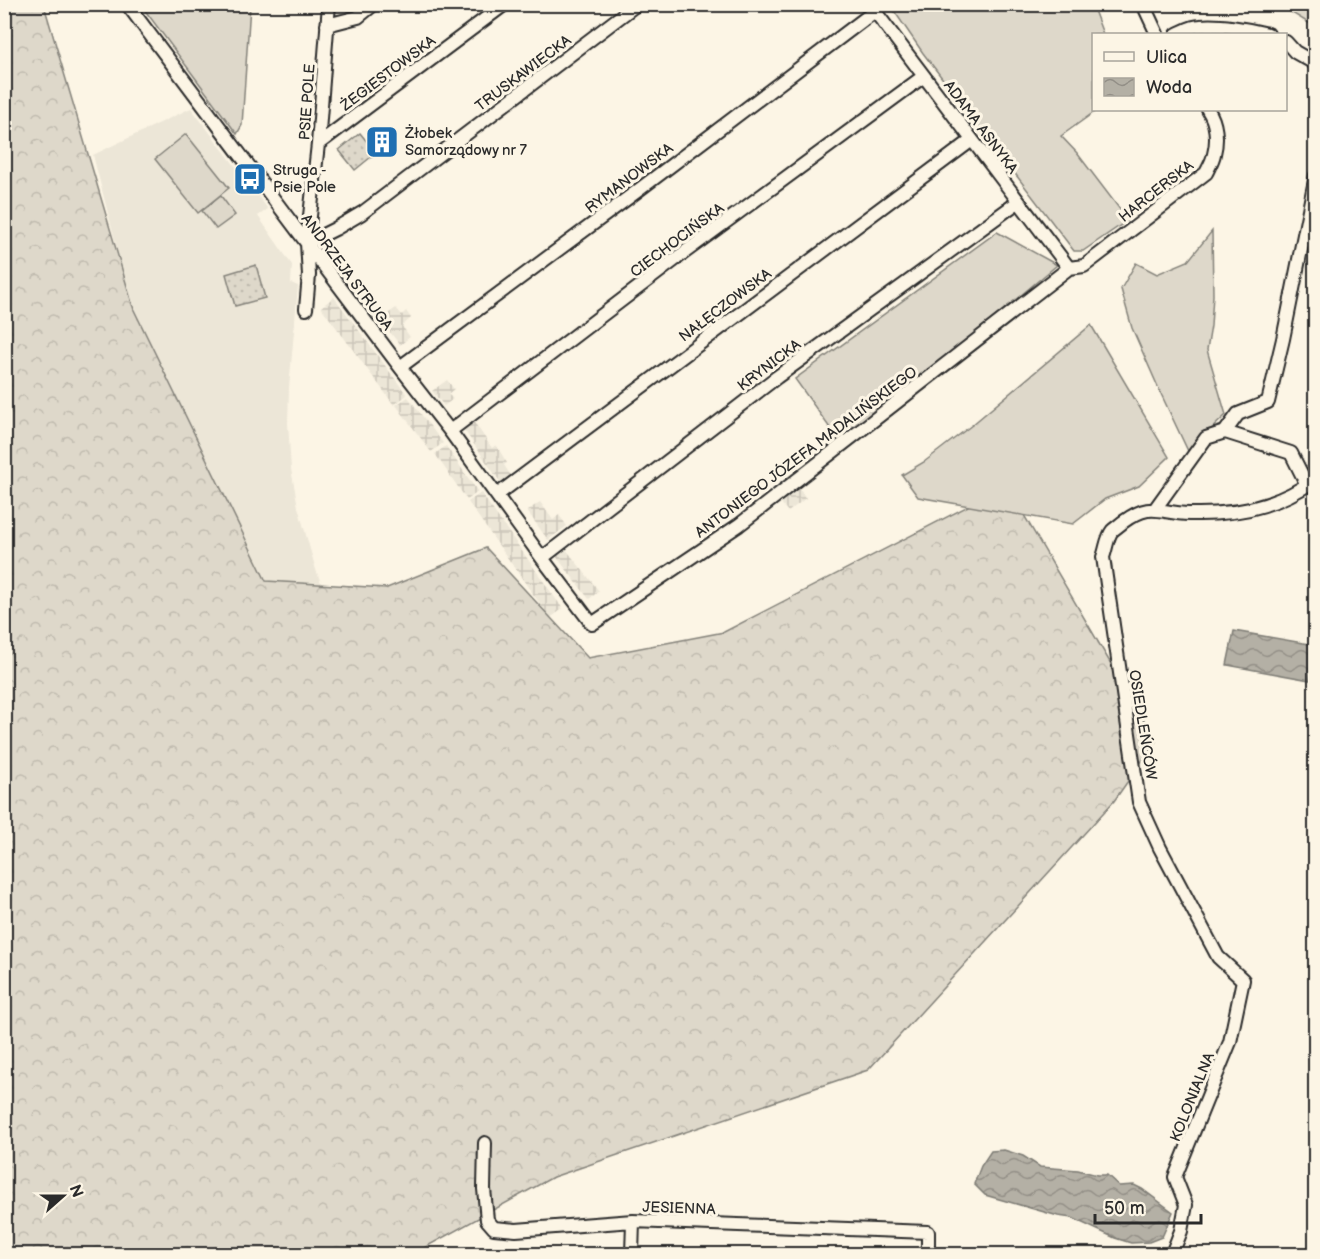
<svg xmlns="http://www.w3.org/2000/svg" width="1320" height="1259" viewBox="0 0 1320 1259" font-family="'Balsamiq Sans',sans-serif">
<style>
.built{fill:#ece6d7}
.industrial{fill:url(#industrial-grid)}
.forest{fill:url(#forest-crowns);stroke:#84827a;stroke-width:1.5}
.park{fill:url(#park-dots);stroke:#84827a;stroke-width:1.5}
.garden{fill:#ded8ca;stroke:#84827a;stroke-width:1.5}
.water{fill:url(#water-waves);stroke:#7d7b74;stroke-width:1.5}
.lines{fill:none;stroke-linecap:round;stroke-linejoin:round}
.minor-casing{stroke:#2b2b2b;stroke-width:16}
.minor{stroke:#fcf5e5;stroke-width:12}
.labels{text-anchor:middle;stroke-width:6;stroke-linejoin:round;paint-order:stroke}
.street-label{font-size:15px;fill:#2b2b2b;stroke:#fcf5e5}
.poi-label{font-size:15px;fill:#2b2b2b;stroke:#fcf5e5;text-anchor:start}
</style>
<defs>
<pattern id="industrial-grid" width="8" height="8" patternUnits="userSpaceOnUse" patternTransform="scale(1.5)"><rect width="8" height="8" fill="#ece6d7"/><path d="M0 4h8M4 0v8" fill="none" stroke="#cbc5b9"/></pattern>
<pattern id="forest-crowns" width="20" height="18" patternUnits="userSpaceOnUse" patternTransform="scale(1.5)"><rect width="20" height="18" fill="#ded8ca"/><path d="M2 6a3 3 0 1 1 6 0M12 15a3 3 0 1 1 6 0" fill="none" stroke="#bfbaae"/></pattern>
<pattern id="park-dots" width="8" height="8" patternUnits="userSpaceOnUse" patternTransform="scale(1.5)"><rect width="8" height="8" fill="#ded8ca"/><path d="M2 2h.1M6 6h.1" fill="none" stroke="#bfbaae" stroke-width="1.8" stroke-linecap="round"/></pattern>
<pattern id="water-waves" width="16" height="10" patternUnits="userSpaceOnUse" patternTransform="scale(1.5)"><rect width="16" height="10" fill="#b4b0a5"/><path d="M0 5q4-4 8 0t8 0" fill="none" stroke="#938f87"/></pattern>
</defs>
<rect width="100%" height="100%" fill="#fcf5e5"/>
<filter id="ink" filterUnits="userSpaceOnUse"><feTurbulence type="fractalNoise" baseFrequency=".0167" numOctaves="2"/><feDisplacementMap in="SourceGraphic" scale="12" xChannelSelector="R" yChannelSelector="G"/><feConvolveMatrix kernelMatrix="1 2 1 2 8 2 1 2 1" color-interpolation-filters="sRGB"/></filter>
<g filter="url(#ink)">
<path class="built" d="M191,108L268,209L258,216L292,265L291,283L298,286L289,388L288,423L291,469L298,507L316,570L332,611L238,645L128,291L93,155Z"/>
<path class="industrial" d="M334,297L407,395L394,405L321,307Z
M396,308L402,315L406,311L411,318L402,326L410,337L400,345L382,322L386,318L385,316Z
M447,380L454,389L448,394L453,399L444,406L432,391Z
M408,397L443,443L431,452L396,405Z
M474,422L492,448L496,445L507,463L504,465L511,476L501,483L464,430Z
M446,446L478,492L467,500L435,454Z
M797,486L806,498L788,512L779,500Z
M481,493L563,609L550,618L468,502Z
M540,502L553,520L559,515L567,526L548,540L527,511Z
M565,548L599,591L589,599L556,556Z"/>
<path class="forest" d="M5,5H44L134,310L266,581L387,588L486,548L588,658L724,632L1007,486L1156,741L1114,801L868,1070L553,1177L413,1254H5Z"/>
<path class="park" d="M360,133L376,153L355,170L339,150Z
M256,265L265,298L235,306L226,274Z"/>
<path class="garden" d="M141,5H250L242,125L237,134Z
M890,5H1092L1103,34H1094V110H1097L1061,136L1077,153L1128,220L1083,251H1074L923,53Z
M1279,5H1315V27Z
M186,134L229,188L198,213L155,159Z
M221,196L235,215L216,229L202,211Z
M1212,231L1213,295L1211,326L1207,350L1226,415L1188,451L1162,396L1132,328L1121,289L1136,263L1157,274L1188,261Z
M997,232L1057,265L842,445L795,379Z
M1091,325L1169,457L1139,486L1105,499L1073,524L918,497L902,475L924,462L972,425Z"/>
<path class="water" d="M1234,631L1315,645L1310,680L1227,665Z
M1004,1150L1023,1156L1040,1167L1078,1170L1097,1175H1107L1119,1186L1134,1185L1142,1189L1173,1212L1162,1237L1149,1242L1131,1243L1115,1238L1072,1218L1058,1216L985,1195L974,1184L981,1166L991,1151Z"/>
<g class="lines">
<g class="minor-casing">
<path id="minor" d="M127,4L400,367L450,431L542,558L592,624L739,525L1069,268L1084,266L1206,173C1209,167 1213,160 1214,154C1218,139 1216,122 1208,110
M1143,4L1157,34
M871,6L1069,268
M327,25L358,17L374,4
M1177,34C1184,31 1192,26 1200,26C1219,24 1249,29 1268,34
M1286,42L1295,52L1316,64
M318,144L505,4
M307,243L335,229L362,213L637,4
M306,309L309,275L307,243L318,144L329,4
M400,367L636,192L875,11
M450,431L685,252L924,76
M1307,485L1291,453L1225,432L1238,414L1268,402L1283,339L1316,175
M497,495L972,140
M1155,509L1206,438L1225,432
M542,558L777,377L1018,202
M485,1143L484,1189L487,1220L494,1228L516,1230L633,1221L928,1232V1254
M632,1254L633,1221
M1172,1254L1181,1231L1186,1205L1175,1177L1230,1042L1243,980L1218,957L1160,848L1139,802L1103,557C1106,550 1107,537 1112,531C1115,528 1120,525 1123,522C1152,501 1158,513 1189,514C1199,514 1211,514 1221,513C1255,511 1288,499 1316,479"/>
</g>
<use href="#minor" class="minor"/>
</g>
</g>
<defs>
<g id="building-square" transform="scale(1.725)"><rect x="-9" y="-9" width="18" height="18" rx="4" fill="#1f6fb2" stroke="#fcf5e5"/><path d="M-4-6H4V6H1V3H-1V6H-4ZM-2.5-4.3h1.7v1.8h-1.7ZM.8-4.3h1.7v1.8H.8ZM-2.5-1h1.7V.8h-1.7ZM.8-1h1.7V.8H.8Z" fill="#fff"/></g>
<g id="bus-square" transform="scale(1.725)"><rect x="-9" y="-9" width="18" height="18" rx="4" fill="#1f6fb2" stroke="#fcf5e5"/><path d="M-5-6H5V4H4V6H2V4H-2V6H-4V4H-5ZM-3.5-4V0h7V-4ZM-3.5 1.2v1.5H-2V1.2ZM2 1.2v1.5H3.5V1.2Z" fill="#fff"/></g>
</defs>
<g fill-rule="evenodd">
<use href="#building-square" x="382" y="142"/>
<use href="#bus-square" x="250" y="179"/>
</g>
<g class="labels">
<g class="street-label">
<text transform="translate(388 73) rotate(-37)" y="5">ŻEGIESTOWSKA</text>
<text transform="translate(523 73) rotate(-37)" y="5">TRUSKAWIECKA</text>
<text transform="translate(307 102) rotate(-86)" y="5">PSIE POLE</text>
<text transform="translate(981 127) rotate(53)" y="5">ADAMA ASNYKA</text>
<text transform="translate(629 178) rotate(-37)" y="5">RYMANOWSKA</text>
<text transform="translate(1156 191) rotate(-38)" y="5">HARCERSKA</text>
<text transform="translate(677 240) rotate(-37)" y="5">CIECHOCIŃSKA</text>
<text transform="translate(347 272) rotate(53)" y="5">ANDRZEJA STRUGA</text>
<text transform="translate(725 305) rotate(-37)" y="5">NAŁĘCZOWSKA</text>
<text transform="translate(769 365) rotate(-37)" y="5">KRYNICKA</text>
<text transform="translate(806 452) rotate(-37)" y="5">ANTONIEGO JÓZEFA MADALIŃSKIEGO</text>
<text transform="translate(1143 725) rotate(81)" y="5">OSIEDLEŃCÓW</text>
<text transform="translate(1192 1097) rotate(-68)" y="5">KOLONIALNA</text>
<text transform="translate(679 1208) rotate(2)" y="5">JESIENNA</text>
</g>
<g class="poi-label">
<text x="405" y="138">Żłobek<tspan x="405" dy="17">Samorządowy nr 7</tspan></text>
<text x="273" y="175">Struga -<tspan x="273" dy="17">Psie Pole</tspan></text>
</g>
</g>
<rect width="1320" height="1259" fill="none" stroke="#fcf5e5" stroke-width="24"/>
<rect x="12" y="12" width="1296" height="1235" fill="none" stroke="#2b2b2b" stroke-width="2" filter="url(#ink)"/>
<rect x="1092" y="33" width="195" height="78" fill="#fcf5e5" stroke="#a8a49b" stroke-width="1.5"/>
<rect x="1104" y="52" width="30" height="9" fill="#fcf5e5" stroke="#a8a49b" stroke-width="1.5"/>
<text x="1146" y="63" font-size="18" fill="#2b2b2b">Ulica</text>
<rect x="1104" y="78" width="30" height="18" fill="url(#water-waves)" stroke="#a8a49b" stroke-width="1.5"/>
<text x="1146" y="93" font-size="18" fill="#2b2b2b">Woda</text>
<g transform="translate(63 1196) rotate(69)" stroke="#fcf5e5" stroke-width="4.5" paint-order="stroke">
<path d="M0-4.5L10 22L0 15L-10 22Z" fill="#2b2b2b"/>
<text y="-9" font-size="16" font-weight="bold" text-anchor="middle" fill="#2b2b2b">N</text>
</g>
<path d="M1095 1214v9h106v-9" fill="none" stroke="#2b2b2b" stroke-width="3"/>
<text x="1104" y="1214" font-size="18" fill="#2b2b2b" stroke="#fcf5e5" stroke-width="4.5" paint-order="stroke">50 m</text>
</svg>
